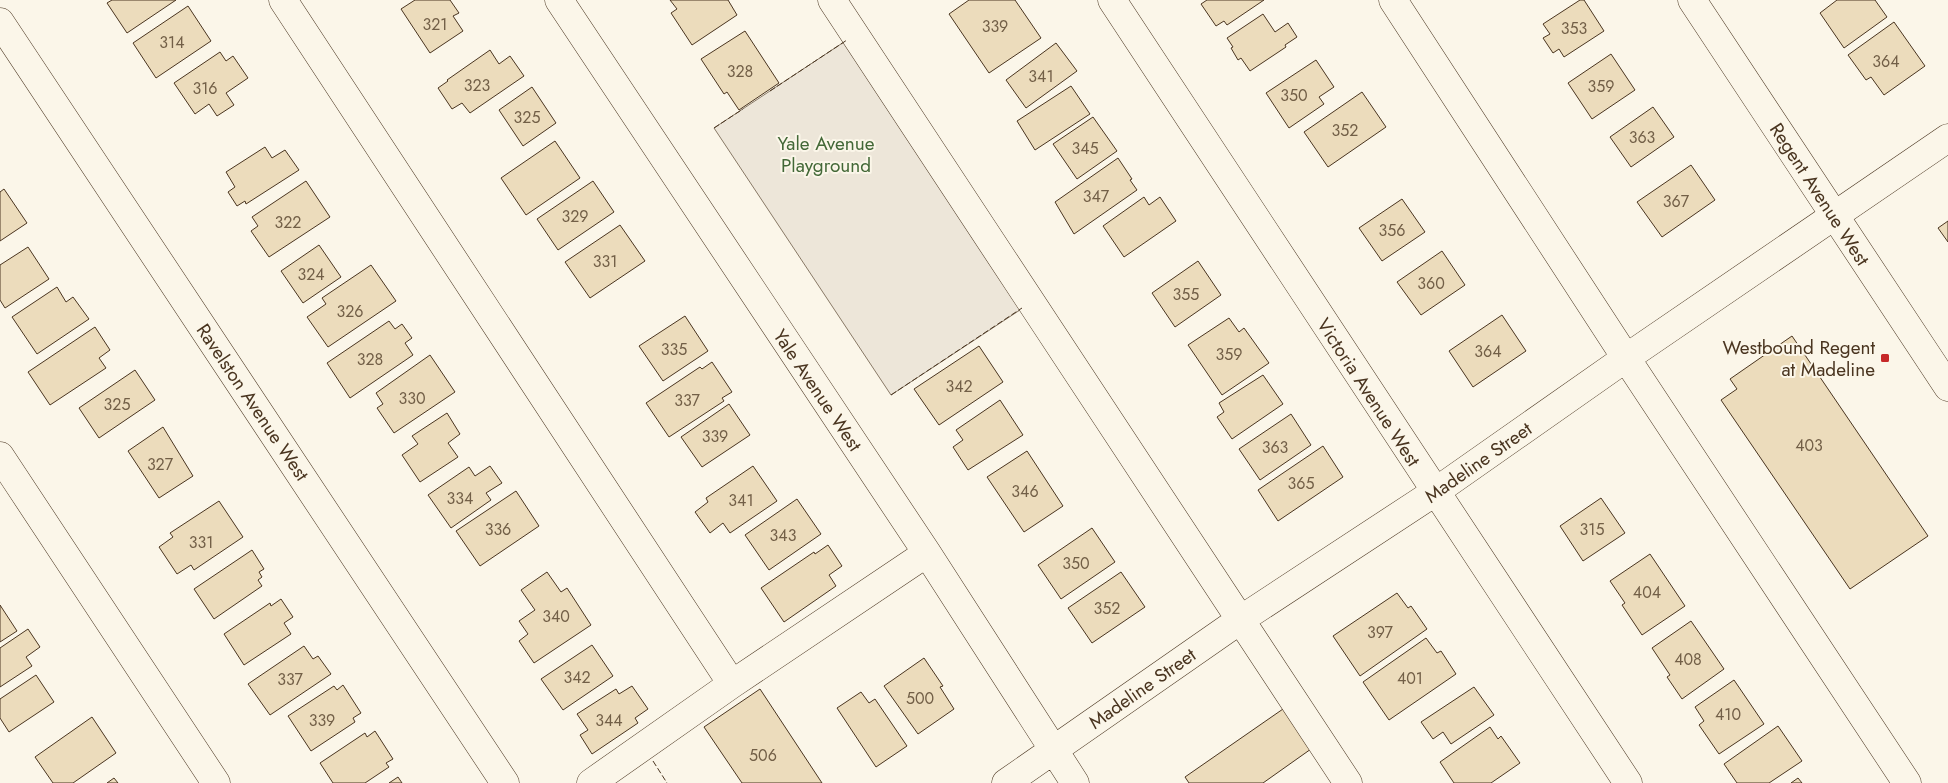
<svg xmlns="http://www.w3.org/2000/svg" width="1948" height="783" viewBox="0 0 1948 783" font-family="Jost,sans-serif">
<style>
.green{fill:#ede6d9;stroke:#887966}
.building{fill:#ecdcbc;stroke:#4a3520}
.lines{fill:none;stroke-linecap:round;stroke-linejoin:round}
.minor-casing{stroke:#4a3520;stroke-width:29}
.major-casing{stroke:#4a3520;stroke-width:29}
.minor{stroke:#fbf6e9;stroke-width:28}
.major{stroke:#fbf6e9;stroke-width:28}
.fence{stroke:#4a3520;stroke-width:1;stroke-dasharray:6 2.5;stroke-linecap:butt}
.poi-dot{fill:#c62828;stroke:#fbf6e9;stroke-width:2}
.labels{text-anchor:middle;stroke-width:4;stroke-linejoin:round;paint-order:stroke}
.number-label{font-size:16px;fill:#725f47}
.park-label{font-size:19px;fill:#436837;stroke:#fbf6e9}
.street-label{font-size:19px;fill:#4a3520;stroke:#fbf6e9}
.poi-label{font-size:19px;fill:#4a3520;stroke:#fbf6e9;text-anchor:end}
</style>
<rect width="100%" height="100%" fill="#fbf6e9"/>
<path class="green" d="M847,40L1023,308L891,395L714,128Z"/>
<path class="building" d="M112,0H176L127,33L107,3Z
M415,0H450L459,13L453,16L463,31L430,53L401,9Z
M670,0H728L737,15L692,45L671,13L677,9Z
M969,0H1015L1041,38L989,73L949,14Z
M1207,0H1264L1227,25L1224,21L1216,26L1201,4Z
M1580,0H1584L1604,31L1564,57L1559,49L1553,53L1543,38L1550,34L1543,24Z
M1837,0H1875L1887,17L1844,48L1820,13Z
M188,6L211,41L156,78L133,43Z
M1263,14L1275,32L1288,23L1297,37L1285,45L1286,47L1250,71L1241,58L1238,60L1231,48L1233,47L1227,38Z
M1894,22L1925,66L1884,95L1871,77L1866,80L1848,55Z
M745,31L779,83L739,110L727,92L724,94L701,59Z
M1056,43L1077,71L1026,108L1006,80Z
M490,50L499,64L510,56L524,76L470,113L462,103L452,109L438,88L448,81L447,80Z
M220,52L226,61L233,56L248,78L226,93L234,105L217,116L209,104L195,114L174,83Z
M1611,54L1635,90L1592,119L1568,83Z
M1316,60L1334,87L1319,97L1324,104L1289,128L1266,93Z
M1071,86L1090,114L1035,150L1017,121Z
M532,87L556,123L523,146L499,110Z
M1362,92L1386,127L1328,167L1304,132Z
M1653,107L1674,137L1631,167L1610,137Z
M1093,117L1117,151L1077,179L1053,144Z
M555,141L580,178L526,215L501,178Z
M265,147L272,158L285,150L299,170L246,204L245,201L237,206L228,192L235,187L226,172Z
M1118,158L1132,179L1130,180L1137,190L1074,234L1055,202Z
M1691,165L1715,200L1662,237L1637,202Z
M306,181L330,217L269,257L251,231L258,226L252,217Z
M593,181L614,212L558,250L537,219Z
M4,189L27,223L0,241V192Z
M1144,197L1149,205L1160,197L1176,221L1124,257L1103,226Z
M1402,199L1425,232L1382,261L1359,228Z
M1948,221V242L1938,228Z
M620,225L645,261L590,298L565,262Z
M319,245L341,277L303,303L281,271Z
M28,247L49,279L5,308L0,300V265Z
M1442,251L1465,285L1421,315L1397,282Z
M1198,261L1221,295L1175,327L1152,293Z
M371,265L396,301L328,347L307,317L326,304L322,298Z
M57,287L66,302L73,297L89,319L37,354L12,317Z
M1502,315L1526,351L1473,387L1449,351Z
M685,316L708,351L663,381L639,346Z
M1229,318L1239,332L1244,328L1269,363L1222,395L1188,345Z
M389,321L395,329L402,324L412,338L405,343L413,355L350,398L327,363Z
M95,327L110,350L99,358L106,368L50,405L28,372Z
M1792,336L1928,536L1850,589L1721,400L1737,389L1730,379Z
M979,346L1003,382L939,425L914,389Z
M430,355L455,392L394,433L377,408L383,404L376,393Z
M712,362L732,392L722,398L724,401L669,437L646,403L700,367L702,369Z
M135,370L155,400L99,438L79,408Z
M1263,375L1283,404L1232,439L1217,417L1224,412L1219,403Z
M1000,400L1023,435L968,470L953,447L963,440L956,430Z
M729,404L750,435L702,467L681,437Z
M447,413L460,434L448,443L458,457L420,482L402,455L418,444L412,436Z
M1291,414L1311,445L1260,480L1239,449Z
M163,427L193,476L159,498L128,451Z
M1323,446L1343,477L1278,521L1258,490Z
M1027,451L1063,506L1024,532L987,477Z
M490,466L502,483L486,493L491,500L451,528L428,495L469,467L475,476Z
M753,466L777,501L730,533L723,523L710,533L695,512L708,502L706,498Z
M516,491L539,526L480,566L456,531Z
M1601,498L1625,533L1583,561L1560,526Z
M797,499L821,534L769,570L745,535Z
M219,501L243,537L194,570L191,565L177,574L159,547L173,537L170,533Z
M1092,528L1115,562L1061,599L1038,565Z
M828,545L842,566L829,575L836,586L784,622L761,588L814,552L815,554Z
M252,550L264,569L259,572L262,577L258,580L262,586L214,619L194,589Z
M1650,554L1685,606L1642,635L1622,605L1625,603L1610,581Z
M547,572L561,592L567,588L591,625L534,663L519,641L528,634L519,621L535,610L521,590Z
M1121,572L1145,607L1092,643L1068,608Z
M1397,593L1408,608L1411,606L1427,629L1360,676L1333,636Z
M281,599L293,617L284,623L291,634L244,665L224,634L270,603L271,606Z
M0,605L17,631L0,642Z
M1691,621L1724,669L1682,699L1667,677L1670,675L1652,648Z
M28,629L40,647L26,657L32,666L0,687V648Z
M1426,638L1437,653L1441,651L1456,674L1389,720L1363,682Z
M592,645L613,676L563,710L541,679Z
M304,646L313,659L318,656L331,674L270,715L248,684Z
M924,658L943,686L940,687L954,709L918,734L884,686Z
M36,675L54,702L9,732L0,718V699Z
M1734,680L1764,724L1719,754L1699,725L1704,721L1695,707Z
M343,685L361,713L353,718L355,722L311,751L288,716L334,686L337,690Z
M632,686L648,709L635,718L638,723L592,754L580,735L588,730L577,714L616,689L619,694Z
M1474,687L1494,715L1451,744L1443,732L1433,739L1421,722Z
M760,689L822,783H742L704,727Z
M861,692L869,703L875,699L907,746L876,767L837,708Z
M1283,709L1311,749L1263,783H1189L1185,777Z
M92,717L116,753L73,783H53L35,757Z
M1778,726L1802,761L1769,783H1737L1724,764Z
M1490,727L1498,739L1501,736L1520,763L1491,783H1454L1440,762Z
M375,731L393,759L386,763L389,767L365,783H333L320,763L365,733L367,737Z
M398,777L402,783H389Z
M114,778L118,783H107Z
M1798,778L1802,783H1791Z"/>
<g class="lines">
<g class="minor-casing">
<path id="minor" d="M283,0L732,684
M559,0L927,553L1075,783
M832,0L1348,783
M1112,0L1628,783
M1393,0L1626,358L1907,783
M0,22L505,783
M0,456L216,783
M591,783L732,684L927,553
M1006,783L1240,620L1435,492L1626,358L1948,138"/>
</g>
<g class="major-casing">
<path id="major" d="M1692,0L1948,387"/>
</g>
<use href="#minor" class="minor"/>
<use href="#major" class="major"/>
<path class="fence" d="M770,91L847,40
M714,128L743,109
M891,395L1022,308
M653,761L667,783"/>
</g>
<rect class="poi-dot" x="1880" y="353" width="10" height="10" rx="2.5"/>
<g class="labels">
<g class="number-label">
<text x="435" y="30">321</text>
<text x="995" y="32">339</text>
<text x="1574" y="34">353</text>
<text x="172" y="48">314</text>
<text x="1886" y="67">364</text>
<text x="740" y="77">328</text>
<text x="1041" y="82">341</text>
<text x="477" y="91">323</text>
<text x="1601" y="92">359</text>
<text x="205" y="94">316</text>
<text x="1294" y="101">350</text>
<text x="527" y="123">325</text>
<text x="1345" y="136">352</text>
<text x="1642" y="143">363</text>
<text x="1085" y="154">345</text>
<text x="1096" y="202">347</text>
<text x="1676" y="207">367</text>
<text x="575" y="222">329</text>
<text x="288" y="228">322</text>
<text x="1392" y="236">356</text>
<text x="605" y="267">331</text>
<text x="311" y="280">324</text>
<text x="1431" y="289">360</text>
<text x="1186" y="300">355</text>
<text x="350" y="317">326</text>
<text x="674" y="355">335</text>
<text x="1488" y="357">364</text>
<text x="1229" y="360">359</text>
<text x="370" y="365">328</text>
<text x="959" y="392">342</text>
<text x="412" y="404">330</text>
<text x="687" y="406">337</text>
<text x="117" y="410">325</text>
<text x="715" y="442">339</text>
<text x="1809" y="451">403</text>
<text x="1275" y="453">363</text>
<text x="160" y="470">327</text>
<text x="1301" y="489">365</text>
<text x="1025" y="497">346</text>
<text x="460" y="504">334</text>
<text x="741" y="506">341</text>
<text x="498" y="535">336</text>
<text x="1592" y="535">315</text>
<text x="783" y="541">343</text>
<text x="201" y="548">331</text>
<text x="1076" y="569">350</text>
<text x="1647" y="598">404</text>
<text x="1107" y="614">352</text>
<text x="556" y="622">340</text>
<text x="1380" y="638">397</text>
<text x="1688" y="665">408</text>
<text x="577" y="683">342</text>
<text x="1410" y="684">401</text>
<text x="290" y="685">337</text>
<text x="920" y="704">500</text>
<text x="1728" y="720">410</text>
<text x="322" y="726">339</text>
<text x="609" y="726">344</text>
<text x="763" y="761">506</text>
</g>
<g class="park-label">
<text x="826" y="150">Yale Avenue<tspan x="826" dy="22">Playground</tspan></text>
</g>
<g class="street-label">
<text transform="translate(1820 194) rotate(57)" y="7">Regent Avenue West</text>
<text transform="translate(818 390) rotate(56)" y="7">Yale Avenue West</text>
<text transform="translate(1369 392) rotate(57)" y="7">Victoria Avenue West</text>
<text transform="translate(253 402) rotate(56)" y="7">Ravelston Avenue West</text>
<text transform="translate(1478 462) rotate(-35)" y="7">Madeline Street</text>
<text transform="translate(1142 688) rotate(-35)" y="7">Madeline Street</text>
</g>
<g class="poi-label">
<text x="1875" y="354">Westbound Regent<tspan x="1875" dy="22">at Madeline</tspan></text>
</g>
</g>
</svg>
